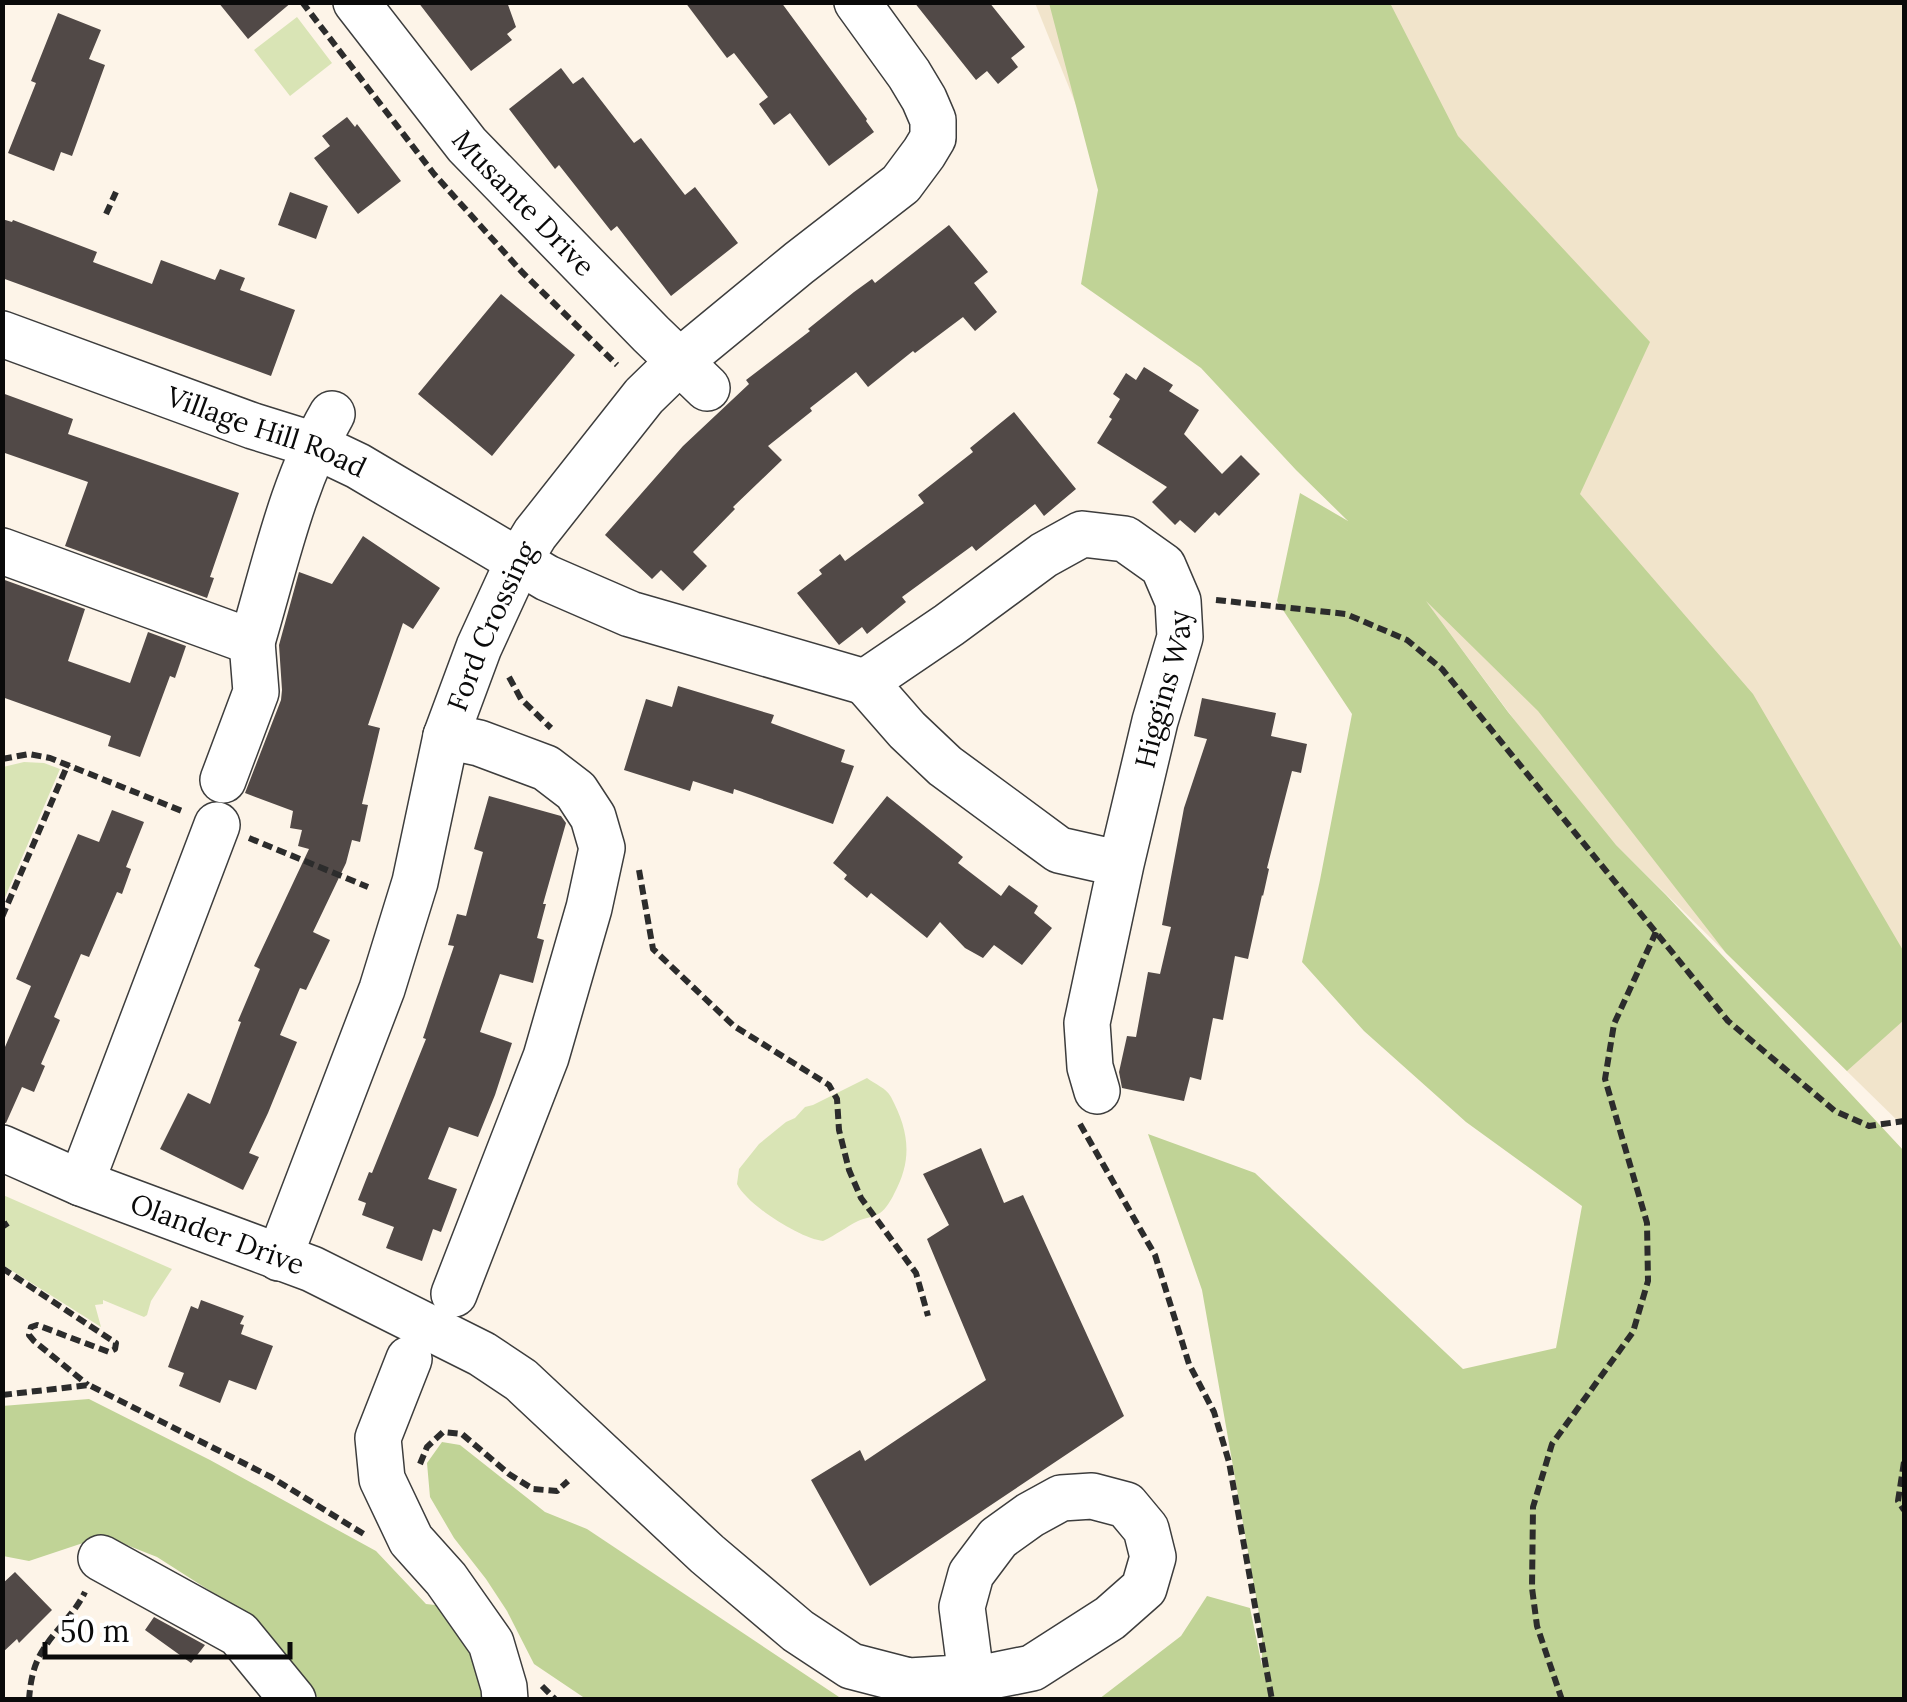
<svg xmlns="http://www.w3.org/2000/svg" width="1907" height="1702" viewBox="0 0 1907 1702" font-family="Lora,serif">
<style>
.farmland{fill:#f1e4cb}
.green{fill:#d9e4b5}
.forest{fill:#c0d396}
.building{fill:#514947}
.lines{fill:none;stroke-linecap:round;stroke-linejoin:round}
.minor-casing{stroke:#3d3d3d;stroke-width:48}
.path{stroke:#2c2c2c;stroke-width:6;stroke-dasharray:10 5;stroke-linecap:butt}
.minor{stroke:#fff;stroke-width:45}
.labels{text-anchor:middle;stroke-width:10;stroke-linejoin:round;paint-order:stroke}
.street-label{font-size:28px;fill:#0a0a0a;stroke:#fff}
</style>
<rect width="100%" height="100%" fill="#fdf4e8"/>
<path class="farmland" d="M1035,3H1904V1127L1586,816L1099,162Z"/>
<path class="green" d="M297,17L332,63L290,96L254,50Z
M24,762L44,763L60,769L3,902V767Z
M867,1078C875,1084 886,1088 891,1097C909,1131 913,1159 894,1194C891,1200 886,1209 880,1213C874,1217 864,1218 858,1221C846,1227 836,1235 823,1241C801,1239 747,1205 737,1184L739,1169L759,1144L786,1122L795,1118L805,1107L813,1105Z
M3,1195L172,1269L151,1301L147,1315L144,1317L103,1300V1304L95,1305L101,1327L3,1265Z"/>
<path class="forest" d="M1049,3H1390L1458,136L1650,342L1580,494L1753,694L1904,952V1020L1847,1071L1726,953L1538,711L1426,601L1508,712L1616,845L1666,895L1904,1151V1699H1099L1181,1636L1207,1596L1250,1608L1262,1666V1631L1202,1290L1148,1134L1255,1173L1463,1369L1556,1348L1582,1206L1466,1122L1364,1031L1302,962L1320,880L1352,714L1277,601L1300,493L1348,521L1296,470L1201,368L1081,284L1098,190Z
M89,1399L210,1460L376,1551L426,1604L444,1606L477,1647L483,1699H319L283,1651L229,1603L157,1557L104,1536L29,1561L3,1556L2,1406Z
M442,1442L460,1445L545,1512L587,1529L839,1697L852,1699H586L534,1664L507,1611L486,1579L454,1538L430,1497L427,1463Z"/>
<path class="building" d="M218,2H292L248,39Z
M418,2H507L516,27L507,34L512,40L471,71Z
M685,2H781L867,119L866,121L874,132L829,166L790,113L774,125L759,104L768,97L734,53L727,58Z
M914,2H989L1025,47L1011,58L1018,67L998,84L987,71L976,80Z
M58,13L101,30L89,59L105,65L72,156L61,152L54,171L8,153L36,83L31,81Z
M561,68L573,84L583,77L634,143L641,138L685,195L695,187L738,243L671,296L617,226L611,231L559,165L555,169L509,109Z
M347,117L355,127L357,124L401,181L358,214L314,158L330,146L322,136Z
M290,192L328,206L316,239L278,225Z
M2,219L12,222L13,220L97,252L93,262L152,284L161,260L215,280L220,269L245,278L240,290L295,310L271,376L2,278Z
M949,225L988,272L974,283L997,312L975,331L963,317L915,353L913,351L868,387L856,372L810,408L812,411L768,446L782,460L733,507L735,509L693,552L707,566L683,591L661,570L652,579L605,535L683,446L749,384L746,380L810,331L808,329L854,292L872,279L875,283Z
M501,294L575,355L492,456L418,394Z
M1144,367L1173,385L1169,391L1199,410L1184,434L1222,474L1241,455L1260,474L1219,516L1215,512L1195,533L1180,520L1175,525L1152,502L1167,487L1097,443L1112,419L1109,417L1120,399L1113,394L1126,373L1136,380Z
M2,393L73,419L68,434L239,493L210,577L214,578L207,598L65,546L88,482L2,452Z
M1014,412L1076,489L1044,516L1035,504L976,551L972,546L902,597L906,602L867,634L862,627L839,645L797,593L822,574L819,570L840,554L845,561L924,503L918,495L973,452L970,448Z
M363,536L440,588L413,629L403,623L368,725L380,728L362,804L368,805L360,842L352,840L346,863L313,932L330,940L306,990L300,988L280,1035L297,1042L268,1113L249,1153L259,1157L243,1190L160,1149L188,1093L210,1104L241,1022L238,1021L260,969L254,966L309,849L298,846L302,830L290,828L293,811L245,793L281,700L282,690L279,645L299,572L332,584Z
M2,579L85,609L68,661L130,683L148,632L186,646L175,678L170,676L140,757L108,746L111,736L2,697Z
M678,686L774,715L771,723L845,750L841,762L854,766L833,824L734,789L733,794L693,781L690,791L624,770L646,699L672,707Z
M1202,698L1276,713L1271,736L1307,744L1301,773L1292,771L1267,868L1269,869L1263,896L1262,895L1248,959L1235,956L1223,1020L1213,1018L1201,1080L1190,1077L1184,1101L1122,1088L1119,1072L1127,1036L1136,1037L1148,972L1160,974L1171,927L1162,925L1184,808L1207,739L1194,736Z
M489,796L561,816L566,823L543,904H546L537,938L544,940L533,983L500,974L480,1032L512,1043L495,1095L478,1137L449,1127L428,1179L457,1189L441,1232L433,1229L422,1261L386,1248L394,1227L362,1215L366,1203L358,1200L369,1172L372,1173L426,1039L423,1038L454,946L448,945L457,914L466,916L483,852L474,849Z
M887,796L963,857L958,863L1001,896L1009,885L1038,906L1034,913L1052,928L1022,965L994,945L983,958L965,948L940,922L927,938L871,893L867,898L844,879L847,875L833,863Z
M112,810L144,822L126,867L131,869L122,894L117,892L89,957L81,954L54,1017L60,1020L41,1064L45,1066L34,1092L22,1087L6,1123L2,1122V1054L31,986L16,979L78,834L99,842Z
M981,1148L1004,1203L1023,1195L1124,1416L870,1586L811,1480L860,1450L865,1461L986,1380L927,1239L949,1225L923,1174Z
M201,1300L244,1316L240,1324L244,1325L241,1334L273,1346L256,1390L229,1380L220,1403L179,1386L184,1373L168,1367L191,1306L198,1309Z
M15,1572L52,1610L19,1643L17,1639L2,1653V1584Z
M154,1617L205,1645L191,1663L145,1630Z"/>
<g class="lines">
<g class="minor-casing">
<g id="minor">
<path id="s1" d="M356,2L467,145L651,334L707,388"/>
<path id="s2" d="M2,334L253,426L314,445L358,466L547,578L630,614L865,682"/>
<path d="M2,551L252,642C275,565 292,483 332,414"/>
<path d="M446,736L479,743L546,768L576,791L593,817L602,848L589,908L546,1057L454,1294"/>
<path d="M223,780L256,692L252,642"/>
<path id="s3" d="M1097,1091L1090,1067L1087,1023L1121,864L1155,721L1180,637L1178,601L1163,566L1125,539L1082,534L1044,555L949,625L865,682L907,730L945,766L1059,850L1121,864"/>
<path id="s4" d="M2,1148L81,1183L312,1269L482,1354L521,1380L707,1554L798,1631L851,1666L909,1681L992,1676L1032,1668L1110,1618L1144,1588L1153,1557L1146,1529L1126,1505L1092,1496L1061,1498L1030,1515L998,1538L971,1574L962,1607L971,1676"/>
<path d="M81,1183L217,825"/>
<path id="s5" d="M279,1258L382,989L415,882L446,736L479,647L518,562L535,534L644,396L680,361L799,263L901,184L924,153L933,138V120L924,99L909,74L857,2"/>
<path d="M409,1359L378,1438L382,1479L411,1540L446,1579L491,1643L504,1687L505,1700"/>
<path d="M101,1558L239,1634L293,1700"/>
</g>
</g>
<path class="path" d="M302,2L434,174L522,272L617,365
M106,214L116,192
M1216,600L1346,614L1407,640L1442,669L1728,1021L1835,1111L1869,1126L1904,1121
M509,677L521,699L551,728
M2,759L29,754L50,758L182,811
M249,838L368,887
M639,870L653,949L734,1026L829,1085L837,1099L839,1130L849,1170L861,1198L916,1273L928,1316
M2,917L68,764
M1080,1124L1155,1255L1189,1364L1214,1412L1229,1462L1272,1700
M2,1227L8,1223
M2,1268L116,1343L115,1349L109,1352L37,1325L31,1327L29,1335L34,1341L88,1385
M2,1395L89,1385L271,1477L367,1536
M1904,1462L1898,1501L1904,1510
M420,1464L427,1447L443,1432L462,1434L509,1474L533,1489L557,1491L568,1481
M542,1686L556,1700
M29,1700C30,1686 32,1672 38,1659C49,1635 73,1617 85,1592
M1562,1700L1537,1626L1532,1588L1533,1507L1552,1444L1633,1332L1648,1281L1647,1223L1605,1079L1614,1024L1656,932"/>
<use href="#minor" class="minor"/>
</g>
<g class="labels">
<g class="street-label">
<text dy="10" stroke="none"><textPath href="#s1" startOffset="262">Musante Drive</textPath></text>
<text dy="10" stroke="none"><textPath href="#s2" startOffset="282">Village Hill Road</textPath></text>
<text dy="10" stroke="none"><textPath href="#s5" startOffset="668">Ford Crossing</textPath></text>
<text dy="10" stroke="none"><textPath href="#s3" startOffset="412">Higgins Way</textPath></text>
<text dy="10" stroke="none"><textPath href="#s4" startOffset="232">Olander Drive</textPath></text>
</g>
</g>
<rect width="1907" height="1702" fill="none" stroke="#0a0a0a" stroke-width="10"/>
<path d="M45 1642v15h245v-15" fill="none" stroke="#0a0a0a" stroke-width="5"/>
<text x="60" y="1642" font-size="30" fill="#0a0a0a" stroke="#ffffff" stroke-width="8" paint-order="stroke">50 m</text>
</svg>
